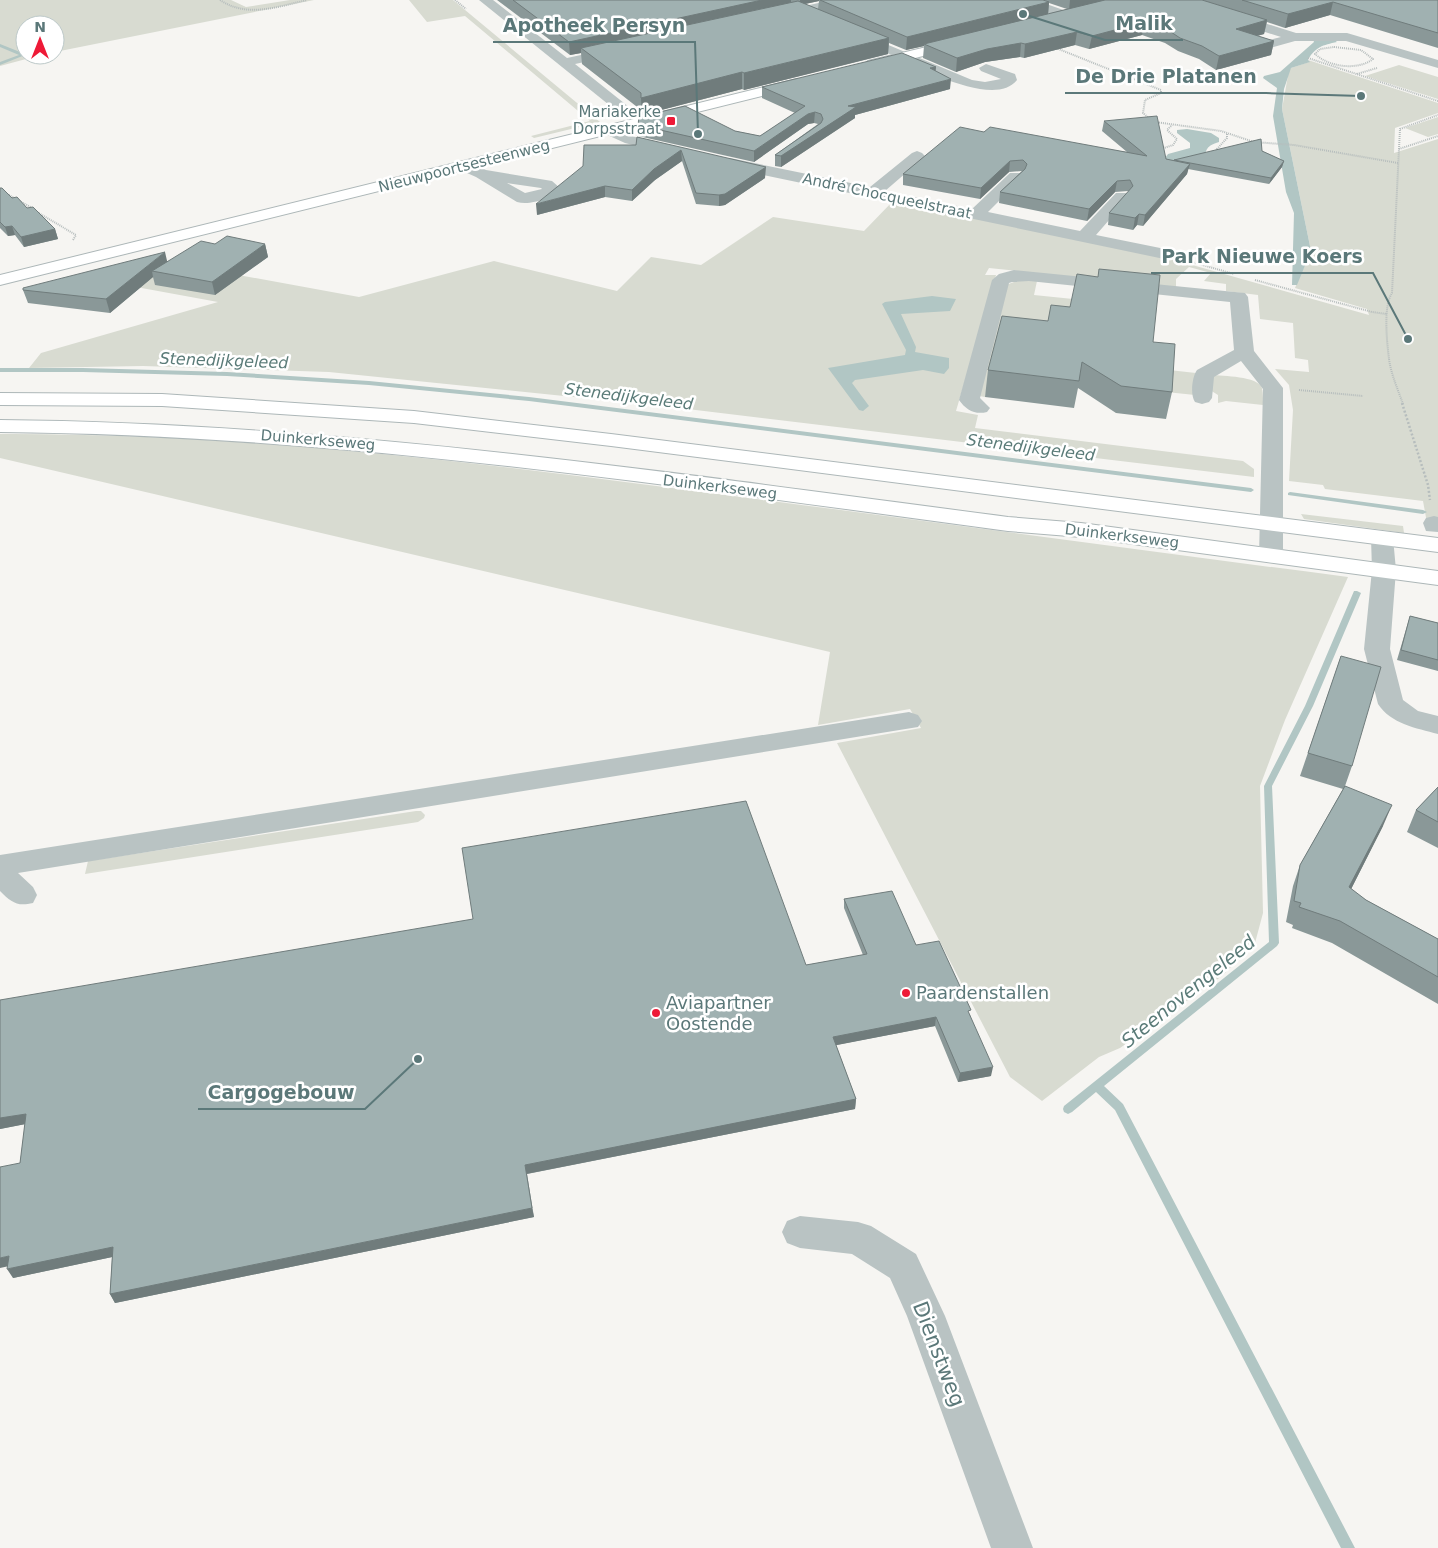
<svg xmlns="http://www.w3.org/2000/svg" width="1438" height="1548" viewBox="0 0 1438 1548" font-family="'DejaVu Sans',sans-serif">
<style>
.green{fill:#d8dbd1}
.water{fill:#b1c6c4}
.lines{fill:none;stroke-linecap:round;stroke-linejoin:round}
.stream{fill:#b1c6c4;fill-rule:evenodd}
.major-casing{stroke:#adb7b8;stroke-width:2}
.path-far1{stroke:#b6bdbd;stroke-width:2;stroke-dasharray:1 1;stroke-linecap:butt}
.path{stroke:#b6bdbd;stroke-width:2.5;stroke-dasharray:2 2;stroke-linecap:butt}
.minor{fill:#b9c3c3;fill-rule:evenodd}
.major{fill:#fff;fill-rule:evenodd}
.wall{fill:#8a9898;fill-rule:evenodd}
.shaded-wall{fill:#707c7c}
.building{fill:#a0b1b1;stroke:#707c7c}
.poi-dot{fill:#ee1a37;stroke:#fff;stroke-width:2}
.labels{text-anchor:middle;stroke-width:5;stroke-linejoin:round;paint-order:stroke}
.far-poi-label{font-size:15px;fill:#5b7879;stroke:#fff;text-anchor:end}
.far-street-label{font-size:15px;fill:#5b7879;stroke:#fff}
.far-water-label{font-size:16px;font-style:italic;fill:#5a7b78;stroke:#fff}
.poi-label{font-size:18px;fill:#5b7879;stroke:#fff;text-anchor:start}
.water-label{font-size:19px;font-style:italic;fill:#5a7b78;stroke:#fff}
.near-street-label{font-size:21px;fill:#5b7879;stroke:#fff}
.leader{fill:none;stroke:#5b7879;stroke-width:2}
.callout-dot{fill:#5b7879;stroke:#fff;stroke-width:2}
.callout-label{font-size:19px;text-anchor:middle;font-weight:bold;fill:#5b7879;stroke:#fff;stroke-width:5;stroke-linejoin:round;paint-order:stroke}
</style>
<rect width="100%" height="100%" fill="#f6f5f2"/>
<path class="green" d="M0,0H231L246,7L290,0H314L55,52V25H25V55H41L0,66Z
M409,0H453L600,122L534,138L531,136L590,121L465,16L427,22Z
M1308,60L1438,103V113L1395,128L1394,153L1438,139V524L1427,523L1423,501L1325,489L1323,485L1289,481L1293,410L1289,385L1275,369L1309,372L1308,360L1295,358L1293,323L1260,319L1258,295L1226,291V284L1204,281L1211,273L1189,267L1176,279V288L989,268L985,275H996L956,411L978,415L975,428L1243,461L1254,469V477L671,407L329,372L143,366L29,368L41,353L218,302L76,276L145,258L359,297L494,261L617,291L651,257L701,265L773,217L864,231L893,201L1164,257L1369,315L1367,309L1295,288L1311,251L1282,109L1289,70L1291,68L1309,62Z
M1399,65L1438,77V99L1365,76Z
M1438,117V134L1428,137L1405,128Z
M1019,280L1037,281L1034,295L1073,299L1066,332L998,342L985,397L979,396L1006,285Z
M1169,370L1196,373L1195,395L1166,392Z
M1211,375C1223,376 1258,376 1262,388C1263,393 1263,400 1263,405L1226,401L1218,403V395L1210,390Z
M0,434C226,433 449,459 672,488C898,517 1123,548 1348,577L1285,720L1260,786L1263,913L1255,943L1222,976L1120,1048L1099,1057L1042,1101L1010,1077L837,743L921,728L910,709L818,725L830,652L0,458Z
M1301,514L1403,526L1404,533L1304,519Z
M416,811H421L425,815L424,818L418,822L85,874L88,861Z"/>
<path class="water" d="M1313,39H1333L1337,42C1323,45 1315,47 1308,60L1310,62L1291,68L1284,89L1282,109L1311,251L1297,285H1292L1294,213L1286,192L1273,116L1277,88L1263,78L1264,76L1280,72L1314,42Z
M1187,129L1211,133L1219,138V142C1206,146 1206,149 1204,162H1168L1165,158L1168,154L1190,148V143L1177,133V130Z
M932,296L956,299L950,311L901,314L916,347L915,352L949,358V368L944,374L923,370L855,380L852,383L869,406L863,411L859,410L828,368L905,355L906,350L882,304L885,302Z"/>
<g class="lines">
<path class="stream" d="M0,44L25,54V55L0,65V62L19,55L0,47Z
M0,368H83L227,372L369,381L529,397L1251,488L1254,490L1251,492L529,401L369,385L227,376L83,372H0Z
M1290,492L1423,510L1427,512L1423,514L1288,495V493Z
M1354,591H1357L1361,593L1313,706L1272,786L1279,943L1277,946L1104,1086L1123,1104L1355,1548H1341L1115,1110L1096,1092L1072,1112L1068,1114L1064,1112L1063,1109L1064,1106L1269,942L1264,786L1305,706Z"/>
<g class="major-casing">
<path id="major" d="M960,39L965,40L967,43L965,46L873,68L866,64L868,61Z
M797,79L802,80L804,83L802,86L0,285V275Z
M0,393L162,394L414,411L611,434L1438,538V552L611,446L414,423L162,406L0,405Z
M0,420C338,423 673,473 1008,517L1081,523L1438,571V585L1081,537L1008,531C673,486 338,435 0,432Z"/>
</g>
<path class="path-far1" d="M220,0C247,18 277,7 307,0
M455,0L466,9
M1334,47L1361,50L1373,59C1357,71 1329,67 1315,54L1320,49Z
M1056,48L1161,90V93L1145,100L1143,113L1150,119
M1308,58L1438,101
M1357,74L1377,68
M1155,122L1221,131L1254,142L1294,145L1398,163
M1161,149L1173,145L1177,139L1167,130L1172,125
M1399,149L1400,129L1438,115
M1216,153L1217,149L1227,138V133
M0,190L32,208
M37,212L76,235L73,240
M1192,262L1234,274
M1255,280L1372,312L1387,314
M1299,390L1363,396
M1403,404C1398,390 1391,374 1389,359C1387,343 1383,306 1392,293L1399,149L1438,136"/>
<path class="path" d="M1402,403L1428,485L1430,500"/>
<path class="minor" d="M479,0H493L567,58L618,47L623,48L625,51L623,54L575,64L644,119L646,122L644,125H634Z
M832,0H854L852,3L777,20L771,16L773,13Z
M1017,0H1035L1072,13L1074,16L1072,19H1064L1019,3Z
M1172,0H1191L1296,33H1347L1438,60V68L1346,41H1295L1266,49L1261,48L1259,45L1261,42L1281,37L1174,3Z
M855,31L972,80L985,82L1001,79L981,71L979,68L986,64L1015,74L1017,80C995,108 924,69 898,60L897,57L850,38L849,35Z
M608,126L635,137L678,147L681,150L678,153L673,155L625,143L603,133L601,130L603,127Z
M917,151L922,153L925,156L922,159L885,191L972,209L1010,173H1022L1024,176L988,212L1080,231L1116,193H1128L1130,196L1096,235L1175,251L1178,255L1175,259L1169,260L730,168L725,166L722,163L725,160L730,158L870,187L912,153Z
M463,161L486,170L552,181L560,188C553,198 530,206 517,202L476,177L458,169L455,166L458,163ZM507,183L541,188L542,189L525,193Z
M1014,270L1245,293L1248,297L1254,351L1283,388V556L1279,561L1271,563L1263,561L1259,556L1263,389L1241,361L1214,377L1212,398L1209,402L1202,404L1195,402C1190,395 1192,377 1197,370L1234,350L1230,302L1029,281L1012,282L1009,283L980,398L990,408L987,412C975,415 966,410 959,400L992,280L999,274Z
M1434,516L1438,517V532L1426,531L1423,523L1426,518Z
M1382,531L1390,533L1393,538L1396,570L1390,649L1403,700L1418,711L1438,716V734C1416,728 1391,724 1378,704L1364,649L1372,570L1371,538L1374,533Z
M909,712L918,715L922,721L918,727L18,873L33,887L37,895L33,903C17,907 11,902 0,891V855Z
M800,1216L858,1222L871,1226L916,1254L945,1316L1033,1548H991L907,1316L890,1278L852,1254L800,1248L787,1243L782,1232L787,1221Z"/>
<use href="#major" class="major"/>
</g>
<path class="wall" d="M497,0H1438V48L1330,15L1285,28L1267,22L1264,34L1257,36L1274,41L1271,55L1216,70L1199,59L1178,51L1165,43L1142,35L1089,49L1075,45L1024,58L1020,57L985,62L956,72L923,58L924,46L906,50L889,43L888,54L744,90L742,89L642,115L641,110L582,64L581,53L570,55ZM819,1L818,9L805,4ZM1049,3L1067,9L1048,14Z
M936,67L935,71L950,89L855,115V118L781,167L775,166V155L818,124L814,123L808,124L754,162L638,136V125L735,131L760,136L795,113L762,98V87Z
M1104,121L1166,159L1174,161L1262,151L1284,161L1282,167L1269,184L1188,169L1187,174L1143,226L1137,225L1133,230L1108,225L1109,213L1128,192V191L1115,192L1087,221L999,203L1000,192L1022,171L1009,172L980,199L903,185V174L984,132L1127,152L1102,131Z
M637,137L765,178L725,205L719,206L696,204L682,161L655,180L632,201L605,197L537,215L636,145Z
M0,188L12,198L27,208L55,229L58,239L24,247L15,235L8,236L0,228Z
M215,244H265L268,257L215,295L155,285L153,277L110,313L28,303L23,290L167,262Z
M1070,307L1153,342L1172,392L1166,419L1116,413L1078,388L1074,408L985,397L988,370L1048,321Z
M1410,616L1438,623V671L1397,660L1407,626Z
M1341,656L1352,766L1345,786L1383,826L1351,889L1366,900L1438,939V1004L1332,943L1292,928L1293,925L1286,922L1293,886L1300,865L1343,789L1300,776Z
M1438,787V848L1407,832L1416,810Z
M844,899L916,945L970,1015L991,1076L958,1082L935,1026L836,1045L856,1099L855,1109L527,1174L534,1217L115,1303L110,1294L112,1257L13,1278L20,1163L25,1124L0,1129V1000L806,965L863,955L844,908Z"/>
<path class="shaded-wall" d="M762,0H791V4L581,48V53L570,55L569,42Z
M800,0H819V1L800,5Z
M1070,0H1109L1069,10Z
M1049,2L1048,15L924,44V46L906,50L907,37Z
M1333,2L1330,15L1285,28L1288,14Z
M1267,20L1264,34L1234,42L1236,29Z
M1145,22L1142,35L1089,49L1092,36Z
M1077,32L1075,45L1024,58L1025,44Z
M889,38L888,54L744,90V73Z
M1274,41L1271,55L1216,70L1219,56Z
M1021,43L1020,57L985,62L956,72L957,58L987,49Z
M936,67L935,77L930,68Z
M742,72V89L642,115L641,98Z
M951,79L950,89L855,115V118L781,167V156L848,106Z
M815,112L814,123L808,124L754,162V151L808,114Z
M681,150L682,161L655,180L632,201V190L654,169Z
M1010,161L1009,172L980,199L981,188Z
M1284,161L1282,167L1269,184L1271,178Z
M1190,164L1187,174L1143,226L1145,215Z
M766,167L765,178L725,205L719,206V195Z
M1117,181L1115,192L1087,221L1089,209Z
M605,186V197L537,215L536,204Z
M1139,214L1137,225L1133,230L1135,218Z
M12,226L15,235L8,236L5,227Z
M55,229L58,239L24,247L21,237Z
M265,244L268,257L215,295L212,282Z
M165,252L168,265L152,271L153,277L110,313L106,299Z
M1392,805L1383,826L1341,909L1349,887Z
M936,1017L935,1026L832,1046L833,1037Z
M993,1067L991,1076L958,1082L960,1073Z
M856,1099L855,1109L526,1174L525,1165Z
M26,1114L31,1123L0,1129V1118Z
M532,1208L534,1217L115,1303L110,1294Z
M113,1247L117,1256L13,1278L7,1269Z
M9,1256L14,1265L0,1268V1258Z"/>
<path class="building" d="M513,0H762L569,42Z
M820,0H1043L1049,2L907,37Z
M1105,0H1202L1267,20L1236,29L1274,41L1219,56L1202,46L1180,38L1168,30L1145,22L1092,36L1077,32L1025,44L1021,43L987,49L957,58L924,44Z
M1242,0H1438V33L1333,2L1288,14Z
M798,1L889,38L744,73L742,72L641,98V93L581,48Z
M902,53L936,67L930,68L951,79L848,106L856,107L781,156L775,155L821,123L823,119L821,114L815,112L808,114L754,151L638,125L639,117L685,106L735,131L760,136L805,106L762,87Z
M1157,116L1166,159L1190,164L1145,215L1139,214L1135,218L1109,213L1133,186L1130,180L1117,181L1089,209L1000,192L1025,169L1027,164L1023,160L1010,161L981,188L903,174L960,127L984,132L990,127L1147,156L1104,121Z
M637,137L766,167L725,194L719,195L696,193L681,150L654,169L632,190L605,186L536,204L583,166L584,145H636Z
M1261,139L1262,151L1284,161L1271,178L1174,160Z
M0,188H2L12,198L17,197L27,208L33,207L55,229L21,237L12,226L5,227L0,222Z
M227,236L265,244L212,282L152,271L201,241L215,244Z
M165,252L106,299L23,290V288Z
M1099,269L1160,275L1153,342L1175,344L1172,392L1121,386L1082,362L1079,381L988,370L1002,316L1048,321L1051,305L1070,307L1077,274L1098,277Z
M1410,616L1438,623V660L1401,650Z
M1341,656L1381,667L1352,766L1308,753Z
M1345,786L1392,805L1349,887L1366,900L1438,939V977L1340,921L1299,907L1301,903L1294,901L1300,865Z
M1438,787V822L1416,810Z
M746,801L806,965L867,954L844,899L892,891L916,945L939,941L971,1010L968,1011L993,1067L960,1073L936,1017L833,1037L856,1099L525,1165L532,1208L110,1294L113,1247L7,1269L9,1256L0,1258V1167L20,1163L26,1114L0,1118V1000L473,919L462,848Z"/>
<g class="poi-dot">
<rect x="666" y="116" width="10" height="10" rx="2.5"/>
<circle cx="906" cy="993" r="5"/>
<circle cx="656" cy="1013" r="5"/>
</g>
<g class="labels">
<g class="far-poi-label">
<text x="661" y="117">Mariakerke<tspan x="661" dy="17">Dorpsstraat</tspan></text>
</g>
<g class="far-street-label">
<text transform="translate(464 166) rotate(-14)" y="5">Nieuwpoortsesteenweg</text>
<text transform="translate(887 196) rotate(12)" y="5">André Chocqueelstraat</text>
<text transform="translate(318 440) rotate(5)" y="5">Duinkerkseweg</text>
<text transform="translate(720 487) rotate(7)" y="5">Duinkerkseweg</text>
<text transform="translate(1122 536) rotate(7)" y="5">Duinkerkseweg</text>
</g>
<g class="far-water-label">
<text transform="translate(224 360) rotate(2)" y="6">Stenedijkgeleed</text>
<text transform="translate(629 396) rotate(7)" y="6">Stenedijkgeleed</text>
<text transform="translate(1031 447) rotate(7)" y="6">Stenedijkgeleed</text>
</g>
<g class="poi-label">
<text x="916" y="999">Paardenstallen</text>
<text x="666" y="1009">Aviapartner<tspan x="666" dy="21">Oostende</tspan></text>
</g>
<g class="water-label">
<text transform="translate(1188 991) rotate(-39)" y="7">Steenovengeleed</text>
</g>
<g class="near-street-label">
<text transform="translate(939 1354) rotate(69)" y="7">Dienstweg</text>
</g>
</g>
<path class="leader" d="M1023 14L1105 40H1183M698 134L695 42H493M1361 96L1266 93H1065M1408 339L1373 273H1151M418 1059L365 1109H198"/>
<g class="callout-dot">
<circle cx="1023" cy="14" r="5"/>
<circle cx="698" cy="134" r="5"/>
<circle cx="1361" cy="96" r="5"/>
<circle cx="1408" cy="339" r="5"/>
<circle cx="418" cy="1059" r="5"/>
</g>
<g class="callout-label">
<text x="1144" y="30">Malik</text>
<text x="594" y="32">Apotheek Persyn</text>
<text x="1166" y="83">De Drie Platanen</text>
<text x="1262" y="263">Park Nieuwe Koers</text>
<text x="281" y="1099">Cargogebouw</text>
</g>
<g transform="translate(40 40)"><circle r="24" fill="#ffffff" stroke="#bdc9c9"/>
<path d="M0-4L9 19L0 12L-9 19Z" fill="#ee1a37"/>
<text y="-8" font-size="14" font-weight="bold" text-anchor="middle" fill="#5b7879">N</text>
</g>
</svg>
